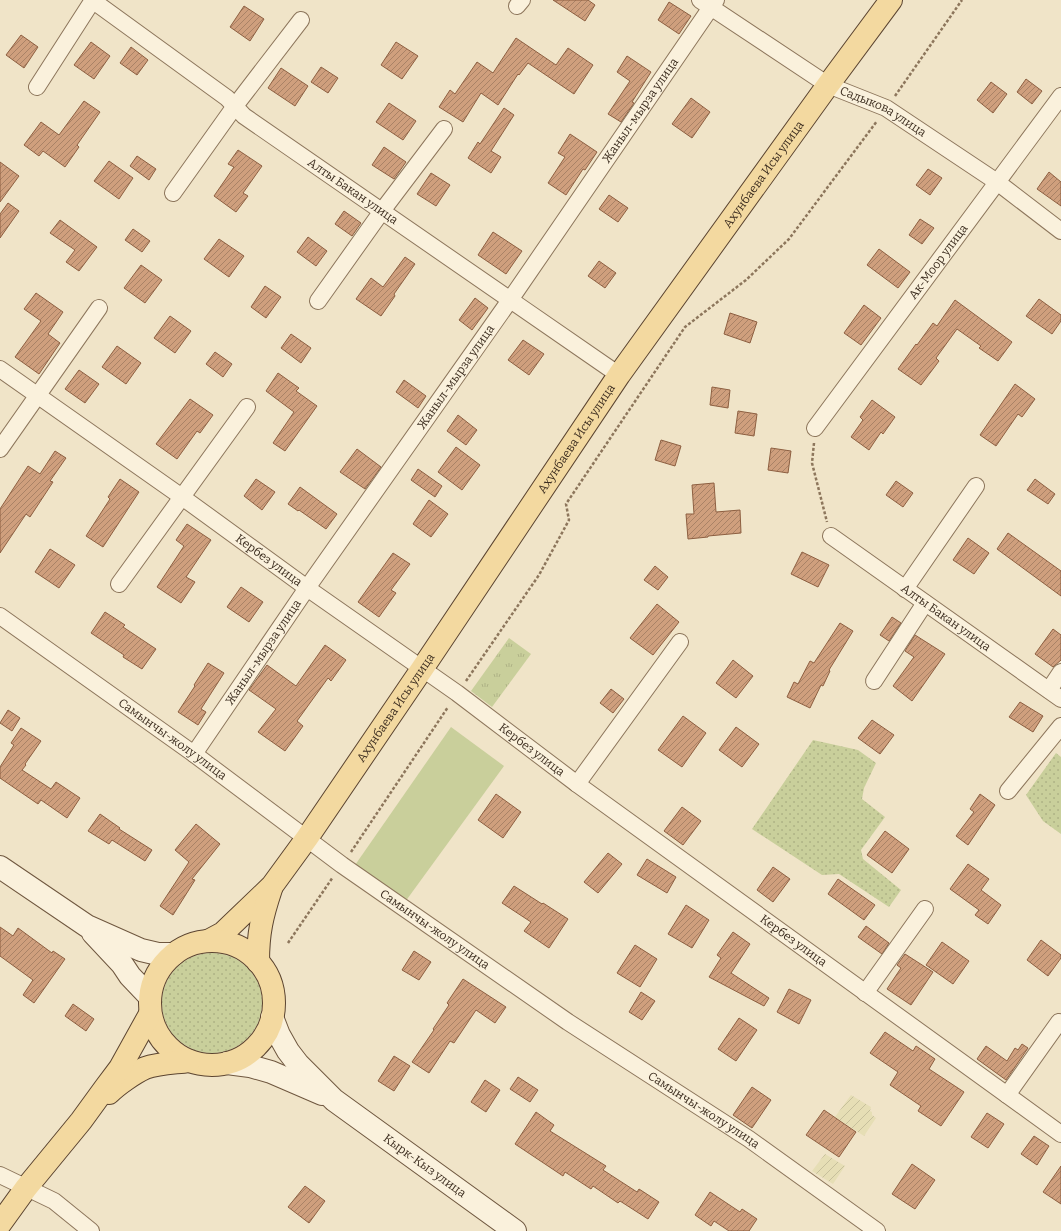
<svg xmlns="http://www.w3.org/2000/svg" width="1061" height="1231" viewBox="0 0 1061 1231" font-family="Bitter,serif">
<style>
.farmland{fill:url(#farmland-furrows)}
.grass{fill:url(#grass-dots)}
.park{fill:url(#park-tufts)}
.pitch{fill:#c9cf9b}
.building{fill:url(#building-hatch);stroke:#8d5f41}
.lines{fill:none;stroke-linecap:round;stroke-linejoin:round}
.street-casing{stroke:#8d765c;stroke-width:18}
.secondary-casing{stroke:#6f573f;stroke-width:24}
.primary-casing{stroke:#5b4430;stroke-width:24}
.path{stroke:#8d765c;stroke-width:2.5;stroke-dasharray:3 2;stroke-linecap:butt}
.street{stroke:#faf1dc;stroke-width:16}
.secondary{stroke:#faf1dc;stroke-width:22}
.primary{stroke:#f3d9a0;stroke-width:22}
.labels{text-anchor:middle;stroke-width:3;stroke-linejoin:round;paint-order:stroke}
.street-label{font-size:12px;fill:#3d2e20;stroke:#f7eed8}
</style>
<defs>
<pattern id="farmland-furrows" width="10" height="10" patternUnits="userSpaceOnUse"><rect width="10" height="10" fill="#e6deb5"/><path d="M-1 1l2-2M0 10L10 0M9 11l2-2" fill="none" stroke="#c6bf9b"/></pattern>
<pattern id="grass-dots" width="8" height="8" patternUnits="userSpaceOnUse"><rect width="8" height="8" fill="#c9cf9b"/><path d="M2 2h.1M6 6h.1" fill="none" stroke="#aeb285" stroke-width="1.8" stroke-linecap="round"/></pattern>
<pattern id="park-tufts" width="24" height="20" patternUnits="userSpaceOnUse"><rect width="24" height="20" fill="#c9cf9b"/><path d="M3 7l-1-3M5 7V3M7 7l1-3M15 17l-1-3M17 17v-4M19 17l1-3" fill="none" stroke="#aeb285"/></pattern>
<pattern id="building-hatch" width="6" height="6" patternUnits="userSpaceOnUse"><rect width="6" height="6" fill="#cf9f7d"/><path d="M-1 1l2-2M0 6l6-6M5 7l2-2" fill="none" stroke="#a98266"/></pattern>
</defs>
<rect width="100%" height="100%" fill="#f0e4c8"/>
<path class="farmland" d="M851,1095L871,1107L870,1111L872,1112V1115L876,1118L864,1136L835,1117Z
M825,1154L845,1166L833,1184L812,1171Z"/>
<path class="grass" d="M813,740L858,750L876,763L864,788L862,799L885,817L861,850L863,859L901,890L889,907L839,874L822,875L752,829Z
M1056,753L1061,757V834L1043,821L1026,795Z
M162 1003a50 50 0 1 1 100 0a50 50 0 1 1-100 0Z"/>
<path class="park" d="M509,638L531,654L492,707L471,691Z"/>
<path class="pitch" d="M451,727L504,766L405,902L353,868Z"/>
<path class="building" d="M553,0H588L595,5L585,21Z
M669,2L691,16L679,34L658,20Z
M244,6L264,19L250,41L230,27Z
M21,35L38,47L24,68L6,55Z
M516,38L556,65L568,48L593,65L574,94L528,63L519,75L518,74L498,105L481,93L463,122L439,107L450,90L455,94L477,62L493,73Z
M91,42L110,56L94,79L74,65Z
M396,42L418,56L402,79L381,65Z
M131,47L148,60L137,75L120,63Z
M627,56L651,72L632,102L634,103L621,122L608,114L630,81L617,72Z
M321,67L338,78L328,93L311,82Z
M281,68L308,86L295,106L268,88Z
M1026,79L1042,91L1032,104L1017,92Z
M991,82L1007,94L993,113L977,100Z
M691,98L710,112L692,138L672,124Z
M84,101L100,112L77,145L79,147L65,167L43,151L39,156L24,145L41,122L59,135Z
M389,103L416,121L403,140L376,122Z
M504,108L514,115L491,151L501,157L491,173L468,158L478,142L480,144Z
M570,134L597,152L585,170L583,169L566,195L548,183L565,157L558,153Z
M384,147L406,162L394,179L372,165Z
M238,150L262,166L243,193L248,196L236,212L214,196L234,167L228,164Z
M137,156L156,169L149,180L130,166Z
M109,161L133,178L119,199L94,181Z
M0,162L19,176L0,202Z
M928,169L942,178L930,195L916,185Z
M1049,172L1061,182V206L1037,189Z
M431,173L450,185L436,206L417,194Z
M609,195L628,208L618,222L599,209Z
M8,203L19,211L0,238V214Z
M344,211L361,223L352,236L335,224Z
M920,219L934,228L922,244L909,235Z
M60,220L97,247L79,271L66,262L75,250L50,233Z
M133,229L150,241L142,252L125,240Z
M493,232L522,251L506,274L478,255Z
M308,237L327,251L316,266L297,252Z
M219,239L244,256L229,277L204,259Z
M879,249L910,272L898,288L867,265Z
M405,257L415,264L394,294L395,296L381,316L356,299L371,278L383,287Z
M599,261L616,273L605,288L588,276Z
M141,265L162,280L145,303L124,288Z
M265,286L281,297L266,318L251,307Z
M36,293L63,312L48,334L60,343L39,374L15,357L41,321L24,309Z
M475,298L488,308L472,330L459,320Z
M1039,299L1061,315V321L1052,334L1026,316Z
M955,300L1012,342L998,361L979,348L981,346L957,329L936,358L939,361L921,385L898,369L916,344L917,345L933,323L937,326Z
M864,305L881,318L861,345L844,333Z
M730,313L757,322L750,343L724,334Z
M170,316L191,331L175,353L154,338Z
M291,334L311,348L301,363L281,348Z
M523,340L544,354L529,375L508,360Z
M117,346L141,363L126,384L102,367Z
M215,352L232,364L223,377L206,364Z
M79,370L99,384L85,403L65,389Z
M278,373L299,388L296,391L317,406L285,451L273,443L294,412L266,391Z
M404,380L426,396L418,408L396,392Z
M1015,384L1035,399L1022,417L1018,414L996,446L980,435Z
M712,387L730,390L728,408L710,405Z
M190,399L213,415L200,433L197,431L177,459L156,444Z
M872,400L895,417L883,434L881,432L869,450L851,437L863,420L860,417Z
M738,411L757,414L754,436L735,433Z
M458,415L477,430L466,445L447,431Z
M661,440L681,446L675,466L655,460Z
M456,447L480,465L462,490L438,472Z
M771,448L791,451L788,473L768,470Z
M357,449L381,467L365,489L340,472Z
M55,451L66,458L50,481L53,482L30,517L26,514L0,553V509L28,466L40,474Z
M418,469L442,486L435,497L411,480Z
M120,479L139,492L103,547L86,536L110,499L108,497Z
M256,479L275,492L262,510L244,496Z
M1035,479L1055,494L1048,504L1027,490Z
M896,481L913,493L903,507L886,495Z
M714,483L716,512L740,510L741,533L708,536V537L688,539L686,514H694L692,485Z
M300,487L337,514L326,529L299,510L298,511L288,504Z
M429,500L448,514L431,537L413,524Z
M187,524L211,540L186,577L195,582L181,603L157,587L184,546L176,540Z
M1008,533L1061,571V596L997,549Z
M968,538L989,553L974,574L953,560Z
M50,549L75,565L59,588L35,572Z
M802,552L829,565L818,587L791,574Z
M393,553L410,564L391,590L396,593L379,617L358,602Z
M655,566L668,577L658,590L644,580Z
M241,587L263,602L249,622L227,607Z
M657,604L679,622L653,655L630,638Z
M105,612L125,625L123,627L156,649L142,669L123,657L124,655L91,633Z
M892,617L901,623L889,641L880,635Z
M840,623L853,631L829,670L830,671L823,686L821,685L810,708L787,697L794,682L798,684L810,661L814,663Z
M1053,629L1061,635V660L1053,667L1035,654Z
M915,635L945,654L912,701L893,686L914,657L905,651Z
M325,645L346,660L331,681L328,678L297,721L303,726L285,751L258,732L276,709L249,690L267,665L296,686Z
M733,660L753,676L736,698L716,683Z
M208,663L224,673L201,709L206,712L198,725L178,712L195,686L194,685Z
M611,689L624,699L613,713L600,703Z
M1020,702L1043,716L1033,732L1009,717Z
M8,710L20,718L12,731L0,723Z
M683,716L706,733L682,767L658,750Z
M872,720L894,735L880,754L858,738Z
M736,727L759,744L742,767L719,750Z
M21,728L41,741L25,764L26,765L22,770L51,789L56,782L80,798L67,818L41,800L38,804L0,778V767L14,745L11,743Z
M496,794L521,812L503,838L478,820Z
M980,794L995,805L968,845L956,836L974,812L970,809Z
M682,807L701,821L683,845L664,831Z
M100,814L120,828L119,829L152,850L145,861L112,840L109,844L88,831Z
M196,824L220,844L192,879L195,880L173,915L160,906L189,862L175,850Z
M885,831L909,849L892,873L867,855Z
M608,853L622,864L598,893L584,882Z
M647,859L676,877L667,893L637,875Z
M968,864L989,879L981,890L1001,905L988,924L975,915L979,910L950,889Z
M773,867L790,879L773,902L757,890Z
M838,879L875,905L864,920L828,894Z
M514,886L542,904L543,903L568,919L549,948L524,931L531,922L502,903Z
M686,905L709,920L692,948L668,934Z
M866,926L889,943L882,954L858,937Z
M0,927L13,936L18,928L52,953L53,951L65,959L34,1003L23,995L33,980L0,956Z
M733,932L750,944L731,973L769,998L764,1006L709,977L721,958L717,955Z
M1041,940L1061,955V958L1048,976L1027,960Z
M942,942L969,961L953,984L926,965Z
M635,945L657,959L640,987L617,973Z
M414,951L431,962L419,980L402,970Z
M905,954L933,972L911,1005L887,989L901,968L897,965Z
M463,979L506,1007L495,1023L476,1010L454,1043L450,1041L429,1073L412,1062L434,1030L433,1029L449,1005L447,1003Z
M789,989L811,1000L799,1024L777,1012Z
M641,992L655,1001L642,1020L629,1012Z
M73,1004L94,1019L86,1031L65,1016Z
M739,1018L757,1030L736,1061L718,1049Z
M885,1032L913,1051L916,1046L935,1059L929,1069L964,1092L941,1126L918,1111L921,1106L890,1085L898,1072L870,1053Z
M1022,1044L1028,1048L1006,1080L977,1059L986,1046L1007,1061L1015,1048L1018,1050Z
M394,1056L410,1066L394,1091L378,1081Z
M518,1077L538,1090L530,1102L510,1089Z
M485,1080L500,1090L486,1112L471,1102Z
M752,1087L771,1100L752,1128L733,1115Z
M824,1110L856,1132L839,1157L806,1135Z
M536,1112L554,1125L550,1131L606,1166L603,1170L637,1192L639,1189L659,1202L648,1219L620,1201L618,1203L593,1186L591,1189L565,1172L563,1176L515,1144Z
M987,1113L1004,1124L988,1148L971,1137Z
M1034,1136L1049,1146L1037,1165L1021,1154Z
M912,1164L935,1180L915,1209L892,1194Z
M1061,1166V1204L1043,1192Z
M305,1186L325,1201L309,1223L288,1207Z
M710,1192L740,1212L742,1209L757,1219L749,1231H729L714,1221L711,1226L695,1215Z"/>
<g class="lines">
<g class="street-casing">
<g id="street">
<path id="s1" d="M92,0L227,98L244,116L619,375"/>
<path id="s2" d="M700,0L828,85L886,108L997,182L1061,231"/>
<path d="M517,6L522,0"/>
<path d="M37,87L93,0"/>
<path d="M173,193L235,106L301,20"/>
<path d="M318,301L382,211L444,129"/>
<path id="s3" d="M0,369L182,497L307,588L457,693L577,784L1061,1134"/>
<path id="s4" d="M815,428L1061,96"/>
<path d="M0,449L99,308"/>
<path id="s5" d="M831,536L1061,699"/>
<path d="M119,584L247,407"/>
<path d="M905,589L976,486"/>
<path id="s6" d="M0,616L194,754L342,865L568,1022L749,1139L877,1231"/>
<path d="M874,681L925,603"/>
<path d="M1049,690L1061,672"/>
<path id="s7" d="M194,754L307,588L510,300L716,0"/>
<path d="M577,784L680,642"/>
<path d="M1008,791L1061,726"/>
<path d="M865,993L925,909"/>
<path d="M1007,1095L1059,1022"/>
<path d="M0,1175L54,1201L91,1231"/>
</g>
</g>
<g class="secondary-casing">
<g id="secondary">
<path d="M0,867L87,926L141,950L158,954H174"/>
<path d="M93,933L122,964L130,976L150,997"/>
<path id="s8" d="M272,1017L279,1035L288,1051L298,1064L334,1100L515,1231"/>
<path d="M227,1063L250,1066L271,1072L322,1094"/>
</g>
</g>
<g class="primary-casing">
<g id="primary">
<path id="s9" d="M208,941L223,933L272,886L307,838L422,669L619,375L828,85L891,0"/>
<circle cx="212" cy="1003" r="62"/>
<path d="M258,962C258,933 262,916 271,889"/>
<path d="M109,1093C117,1085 134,1073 145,1068C159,1063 174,1063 189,1061"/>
<path d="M0,1224L26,1188L81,1121L105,1088L120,1068L150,1014"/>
</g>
</g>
<path class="path" d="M895,96L962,0
M814,443L812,463L827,522
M466,681L539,575L569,520L566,504L685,327L746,280L789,239L877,121
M351,852L448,707
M288,943L333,877"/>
<use href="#street" class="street"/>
<use href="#secondary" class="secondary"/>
<use href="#primary" class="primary"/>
</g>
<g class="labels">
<g class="street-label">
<text dy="4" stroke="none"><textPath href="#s7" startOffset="783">Жаныл-мырза улица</textPath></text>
<text dy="4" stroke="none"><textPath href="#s2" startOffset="215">Садыкова улица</textPath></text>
<text dy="4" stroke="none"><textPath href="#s9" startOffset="950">Ахунбаева Исы улица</textPath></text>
<text dy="4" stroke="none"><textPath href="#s1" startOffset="324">Алты Бакан улица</textPath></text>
<text dy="4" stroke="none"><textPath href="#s4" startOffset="207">Ак-Моор улица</textPath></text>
<text dy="4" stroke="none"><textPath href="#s7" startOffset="459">Жаныл-мырза улица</textPath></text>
<text dy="4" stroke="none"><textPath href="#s9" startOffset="626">Ахунбаева Исы улица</textPath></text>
<text dy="4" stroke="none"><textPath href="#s3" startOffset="330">Кербез улица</textPath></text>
<text dy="4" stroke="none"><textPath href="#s5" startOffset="141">Алты Бакан улица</textPath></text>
<text dy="4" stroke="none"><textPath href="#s7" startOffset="123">Жаныл-мырза улица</textPath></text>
<text dy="4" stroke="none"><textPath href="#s9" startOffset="302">Ахунбаева Исы улица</textPath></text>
<text dy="4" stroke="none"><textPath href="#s6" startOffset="212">Самынчы-жолу улица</textPath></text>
<text dy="4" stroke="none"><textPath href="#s3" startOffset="654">Кербез улица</textPath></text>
<text dy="4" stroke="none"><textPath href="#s6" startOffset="536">Самынчы-жолу улица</textPath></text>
<text dy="4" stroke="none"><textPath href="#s3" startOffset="978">Кербез улица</textPath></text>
<text dy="4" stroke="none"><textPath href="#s6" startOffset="860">Самынчы-жолу улица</textPath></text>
<text dy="4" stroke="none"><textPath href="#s8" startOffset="217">Кырк-Кыз улица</textPath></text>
</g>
</g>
</svg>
